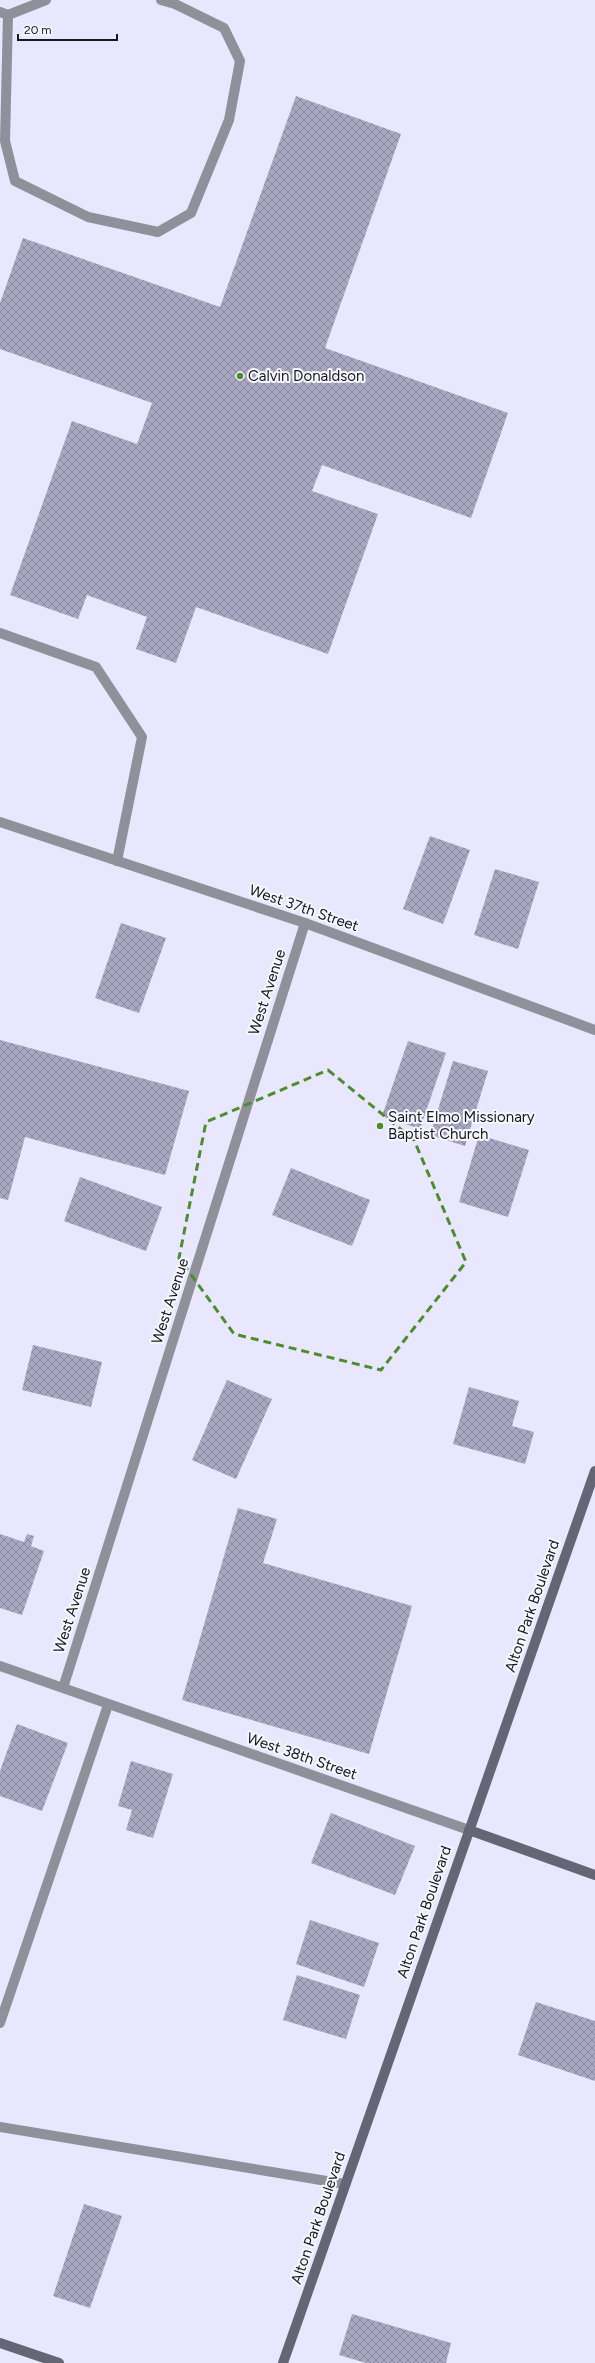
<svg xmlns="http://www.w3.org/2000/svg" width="595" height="2363" viewBox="0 0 595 2363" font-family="Figtree,sans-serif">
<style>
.building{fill:url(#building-cross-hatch)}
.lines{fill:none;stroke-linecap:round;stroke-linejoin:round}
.service{stroke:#90909b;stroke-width:10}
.minor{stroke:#90909b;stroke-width:10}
.tertiary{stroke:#90909b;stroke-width:10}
.secondary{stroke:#656575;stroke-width:10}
.marked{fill:none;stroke:#4e8d2e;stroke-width:3;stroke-dasharray:8 5;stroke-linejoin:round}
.poi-dot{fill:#4e8d2e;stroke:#f6f6fc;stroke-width:1.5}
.labels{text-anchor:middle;stroke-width:4;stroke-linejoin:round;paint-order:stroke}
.poi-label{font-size:15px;fill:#171720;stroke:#f6f6fc;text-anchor:start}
.street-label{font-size:15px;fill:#171720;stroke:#f6f6fc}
</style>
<defs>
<pattern id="building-cross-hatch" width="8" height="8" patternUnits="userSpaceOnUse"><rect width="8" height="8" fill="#a9a8c2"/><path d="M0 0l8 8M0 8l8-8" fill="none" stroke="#89889d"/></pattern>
</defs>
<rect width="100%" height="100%" fill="#e8e7fd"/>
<path class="building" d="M296,96L401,134L325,348L508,413L471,518L322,465L312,491L378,514L328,654L196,607L176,663L136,649L147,617L87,595L78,619L10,595L72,421L137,444L152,403L0,349V303L23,238L220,307Z
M430,836L470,850L443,924L403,909Z
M495,869L539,882L518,949L474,935Z
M121,923L166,938L139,1013L95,998Z
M0,1040L189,1091L165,1175L25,1137L8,1200L0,1198Z
M408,1041L446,1053L420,1129L382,1116Z
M453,1061L488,1071L465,1146L430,1135Z
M479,1135L529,1150L508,1217L459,1202Z
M291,1168L370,1200L352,1246L272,1215Z
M80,1177L162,1207L146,1251L64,1221Z
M33,1345L102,1362L91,1407L22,1390Z
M227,1380L272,1399L236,1479L192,1460Z
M469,1387L519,1401L512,1426L534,1432L525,1464L453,1444Z
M238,1508L277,1519L263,1563L412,1606L369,1754L182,1700Z
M0,1534L24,1542L27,1534L34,1536L31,1546L44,1551L22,1615L0,1608Z
M17,1724L68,1743L42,1811L0,1796V1771Z
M131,1761L173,1774L153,1838L126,1830L132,1810L118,1806Z
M331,1813L415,1846L395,1895L311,1863Z
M310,1920L379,1943L364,1987L296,1964Z
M297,1975L360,1995L346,2039L283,2020Z
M536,2002L595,2021V2081L518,2055Z
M84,2204L122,2216L90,2308L53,2296Z
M352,2314L451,2343L446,2363H366L339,2355Z"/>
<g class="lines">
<path class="service" d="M0,633L96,667L142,737L117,861
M0,2127L345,2184"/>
<path class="minor" d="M0,12L8,15L46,0
M8,15L5,141L15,181L88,217L158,232L191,213L229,120L240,61L224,28L175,4L161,0
M0,1666L469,1830
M63,1688L305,923
M0,2023L108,1705"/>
<path class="tertiary" d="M0,822L305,923L595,1030"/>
<path class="secondary" d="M469,1830L595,1875
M0,2343L59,2363
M283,2363L595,1471"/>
</g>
<path class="marked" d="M328,1070L414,1140L466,1262L381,1370L234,1334L179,1258L206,1122Z"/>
<g class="poi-dot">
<circle cx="240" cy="376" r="4"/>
<circle cx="380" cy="1126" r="4"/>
</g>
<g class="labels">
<g class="poi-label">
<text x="248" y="381">Calvin Donaldson</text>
<text x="388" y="1122">Saint Elmo Missionary<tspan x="388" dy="17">Baptist Church</tspan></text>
</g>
<g class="street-label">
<text transform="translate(304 908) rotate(19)" y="5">West 37th Street</text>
<text transform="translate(267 992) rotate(-72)" y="5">West Avenue</text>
<text transform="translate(170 1301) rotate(-72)" y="5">West Avenue</text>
<text transform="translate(532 1606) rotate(-71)" y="5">Alton Park Boulevard</text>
<text transform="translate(72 1610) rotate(-72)" y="5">West Avenue</text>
<text transform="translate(302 1756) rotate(19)" y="5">West 38th Street</text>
<text transform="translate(424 1912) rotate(-71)" y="5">Alton Park Boulevard</text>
<text transform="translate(318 2218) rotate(-71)" y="5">Alton Park Boulevard</text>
</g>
</g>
<path d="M18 34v6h99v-6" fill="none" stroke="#171720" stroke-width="2"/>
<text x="24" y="34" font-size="12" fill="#171720" stroke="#f6f6fc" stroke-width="3" paint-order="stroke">20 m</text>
</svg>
